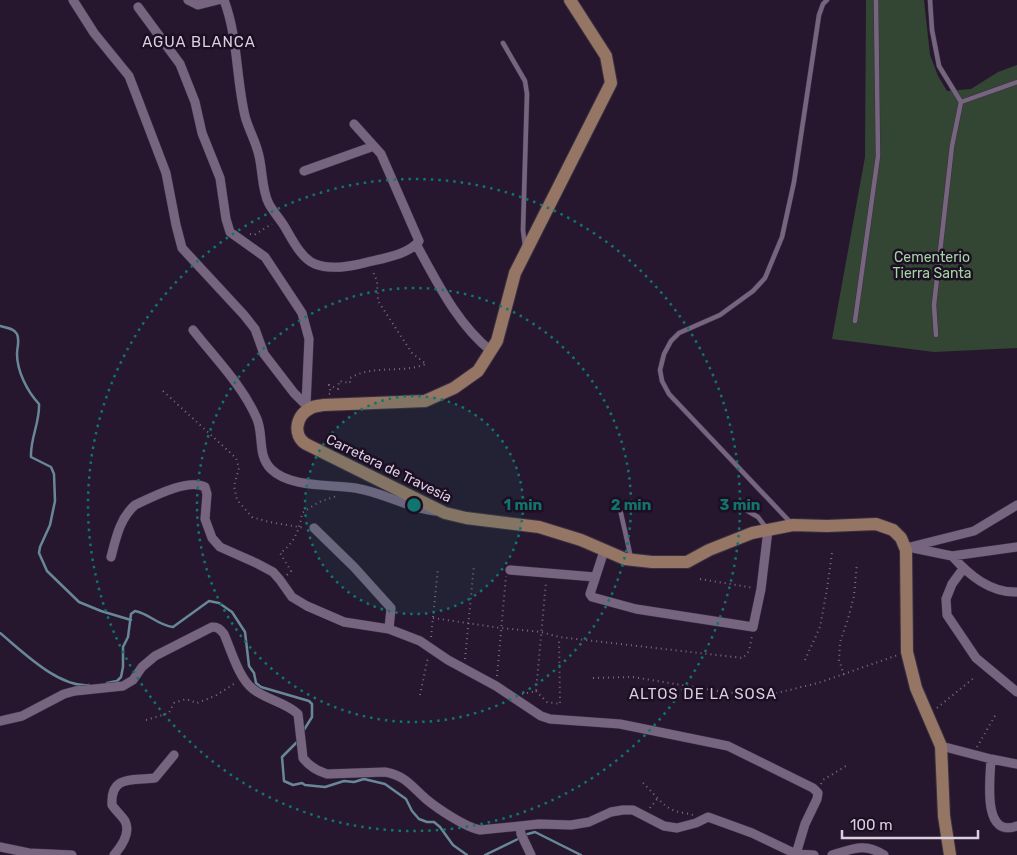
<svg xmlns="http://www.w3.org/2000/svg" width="1017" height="855" viewBox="0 0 1017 855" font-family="Rubik,sans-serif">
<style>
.green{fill:#334633}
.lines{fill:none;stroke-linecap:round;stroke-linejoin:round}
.stream{stroke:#688899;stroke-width:2.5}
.lane-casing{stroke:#3b3042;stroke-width:5.5}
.street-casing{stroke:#3b3042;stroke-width:10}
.secondary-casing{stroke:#3b3042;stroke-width:14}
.path{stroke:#7a6e81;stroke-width:2;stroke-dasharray:1 4;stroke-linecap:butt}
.lane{stroke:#776580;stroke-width:4.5}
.street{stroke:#776580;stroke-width:9}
.secondary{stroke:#957563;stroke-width:12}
.ring{fill:none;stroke:#0f766e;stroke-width:2.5;stroke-dasharray:2.5 5}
.labels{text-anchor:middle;stroke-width:5;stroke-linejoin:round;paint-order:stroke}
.park-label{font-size:14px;fill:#a2d6a1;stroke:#1d0e24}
.street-label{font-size:14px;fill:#d9cfde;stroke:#1d0e24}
.neighbourhood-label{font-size:15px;letter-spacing:1px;fill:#d9cfde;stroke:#1d0e24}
.centre{fill:#0f766e;stroke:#1d0e24;stroke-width:2.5}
.ring-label{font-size:15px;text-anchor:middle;font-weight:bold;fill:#0f766e;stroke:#1d0e24;stroke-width:5;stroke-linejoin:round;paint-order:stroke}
</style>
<rect width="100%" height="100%" fill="#26172e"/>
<path class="green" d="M866,0H924L930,55L938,76L947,91L971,89L998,72L1017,65V348L934,352L832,339L865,157Z"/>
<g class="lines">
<path class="stream" d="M0,326C6,328 14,328 17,334C20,341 17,347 17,354C17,371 27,391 39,404C40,422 30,439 31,457L51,467L54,474L55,501L50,525L40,547L39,553L47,571L79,602L101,611L131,620
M0,633C23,652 59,688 89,685
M107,683L117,681L121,677L123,667V647L128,637L131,614L135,611C150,614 157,625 173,627L209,601L219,603L232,612L245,632L249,666L254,673L256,683L261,687L309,701L312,704V717L302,733
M299,740L282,757L284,781L293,785L302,783L305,785L325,787L344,781L354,782L364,779L385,784L406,799L412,811L419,819L427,822H434L440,827L453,845L467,855
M524,835L535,832L581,855
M485,855L520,838"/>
<g class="lane-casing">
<path id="lane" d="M930,0L932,30L939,66L961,102
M503,43L525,81L527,94L523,230L525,246
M855,321L878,156L876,0
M936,335L934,305L952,146L961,102L1017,82
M739,506L758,517L767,529
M620,509L631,558
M792,524L669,394L662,381L660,370L664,354L671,341L679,333L720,315L753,291L765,278L782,237L794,182L819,15L823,4L827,0"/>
</g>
<g class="street-casing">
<path id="street" d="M73,0L94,33L129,76L166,173L176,225L182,248L244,315L255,329L264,354L294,393L306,405L311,408
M188,0L198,5L218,0
M224,0C238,37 236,78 245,116C248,128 255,140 258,152C263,168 261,189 269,204C274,213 281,220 286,229C293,241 302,259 315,264C328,269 347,267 360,264C377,259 408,256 419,241L381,154L354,124
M138,7L180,64L195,102L202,133L220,178L226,219L230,232L265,257L302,313L309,339L306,405
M304,171L374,146
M416,244C437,282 457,324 491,351
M193,330C215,358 243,386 257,419C264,436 257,455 271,469C290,488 330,484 355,488C383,492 407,508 435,511
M314,528L354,567L391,608L389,629
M910,547L974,531L1017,505
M913,548L952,556L1017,547
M604,551L590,594L592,597L636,609L753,627L761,589L768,530
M952,556C969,575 990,593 1017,592
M111,557C116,538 120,518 135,505C152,497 188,478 205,487L207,494L205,519L212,538L220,547L256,563L273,572L280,580L292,597L307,606L344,622L389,629L420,641L448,660L496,686L541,716L550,719L620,724L728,746L813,788L818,793L817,799L805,824L796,854
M963,569L952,584L946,599L947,615L976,658L1017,692
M510,570L595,577
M0,721L22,716L64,694L75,691L123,686L133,680L142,667L155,656L212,627C218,627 220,629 224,634C231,650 239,679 253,689C267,700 285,702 298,714L303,758C309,766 317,771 327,774L385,772C406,776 411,786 426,799C438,809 465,827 480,830L539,824L571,825L589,822L611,812L623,810H633L664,826L677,828L696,823L708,817L752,833L796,854L814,855
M941,746L991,759L1017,764
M991,759C990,779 982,839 1017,826
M520,827L521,834L531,855
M0,847L29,853L72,855
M114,855C121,847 131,833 125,821C122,816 116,811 112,805C110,774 134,781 155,778L174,755
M832,855C853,849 864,842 884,855"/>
</g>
<g class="secondary-casing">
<path id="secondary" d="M570,0L606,56L611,83L515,273L497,341L478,371L454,388L425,401L323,405C319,406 314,406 311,408C296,415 292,435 306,444L445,513L466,518L539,527L581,540L625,559L652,562H687L709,550L752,533L793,525L827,526L876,524L893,530L901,538L906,550L907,652L916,688L941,746L944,816L950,855"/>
</g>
<path class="path" d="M250,234L254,235L272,224
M163,391L236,458L239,468L234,486L237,500L252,517L269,522L305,528
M329,394L331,393L329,385L338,389L339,381L350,383V378C374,364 401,374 426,364L412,353L378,301L377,281L372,270
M287,575L291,571L280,553C294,544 300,529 302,513L319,502L337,496
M700,579L754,588
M433,618L501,628L541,632L559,637L743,658L749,651L752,636
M431,637L438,568
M465,659L474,565
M805,660L820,627L827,589L832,553
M844,675L839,660L840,642L848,619L854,596L857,563
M497,676L506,576
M593,678L633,677L730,693L752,690L773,694L818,683L898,655
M536,691L547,702L560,704L559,638
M522,694L536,691L546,582
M420,695L428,657
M937,708L975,677
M146,720L169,713L174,703L186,699L197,703L215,696L237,682
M977,747L996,714
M643,783C652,791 662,806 673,810C679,813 687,813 693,815
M821,784L823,780L846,766
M650,808L658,798"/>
<use href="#lane" class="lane"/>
<use href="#street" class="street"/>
<use href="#secondary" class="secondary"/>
</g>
<circle cx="414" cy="505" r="109" fill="#0f766e" fill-opacity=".12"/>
<g class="ring">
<circle cx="414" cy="505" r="109"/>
<circle cx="414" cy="505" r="217"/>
<circle cx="414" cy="505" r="326"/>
</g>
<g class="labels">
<g class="park-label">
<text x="932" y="262">Cementerio<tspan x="932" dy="16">Tierra Santa</tspan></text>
</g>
<g class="street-label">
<text transform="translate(389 468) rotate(26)" y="5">Carretera de Travesía</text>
</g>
<g class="neighbourhood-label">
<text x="199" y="47">AGUA BLANCA</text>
<text x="703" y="699">ALTOS DE LA SOSA</text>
</g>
</g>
<circle cx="414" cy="505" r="8" class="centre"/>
<g class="ring-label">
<text x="523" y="510">1 min</text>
<text x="631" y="510">2 min</text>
<text x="740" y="510">3 min</text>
</g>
<path d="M842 830v8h136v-8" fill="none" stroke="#d9cfde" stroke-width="2.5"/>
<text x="850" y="830" font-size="15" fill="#d9cfde" stroke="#1d0e24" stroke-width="4" paint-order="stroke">100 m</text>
</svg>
